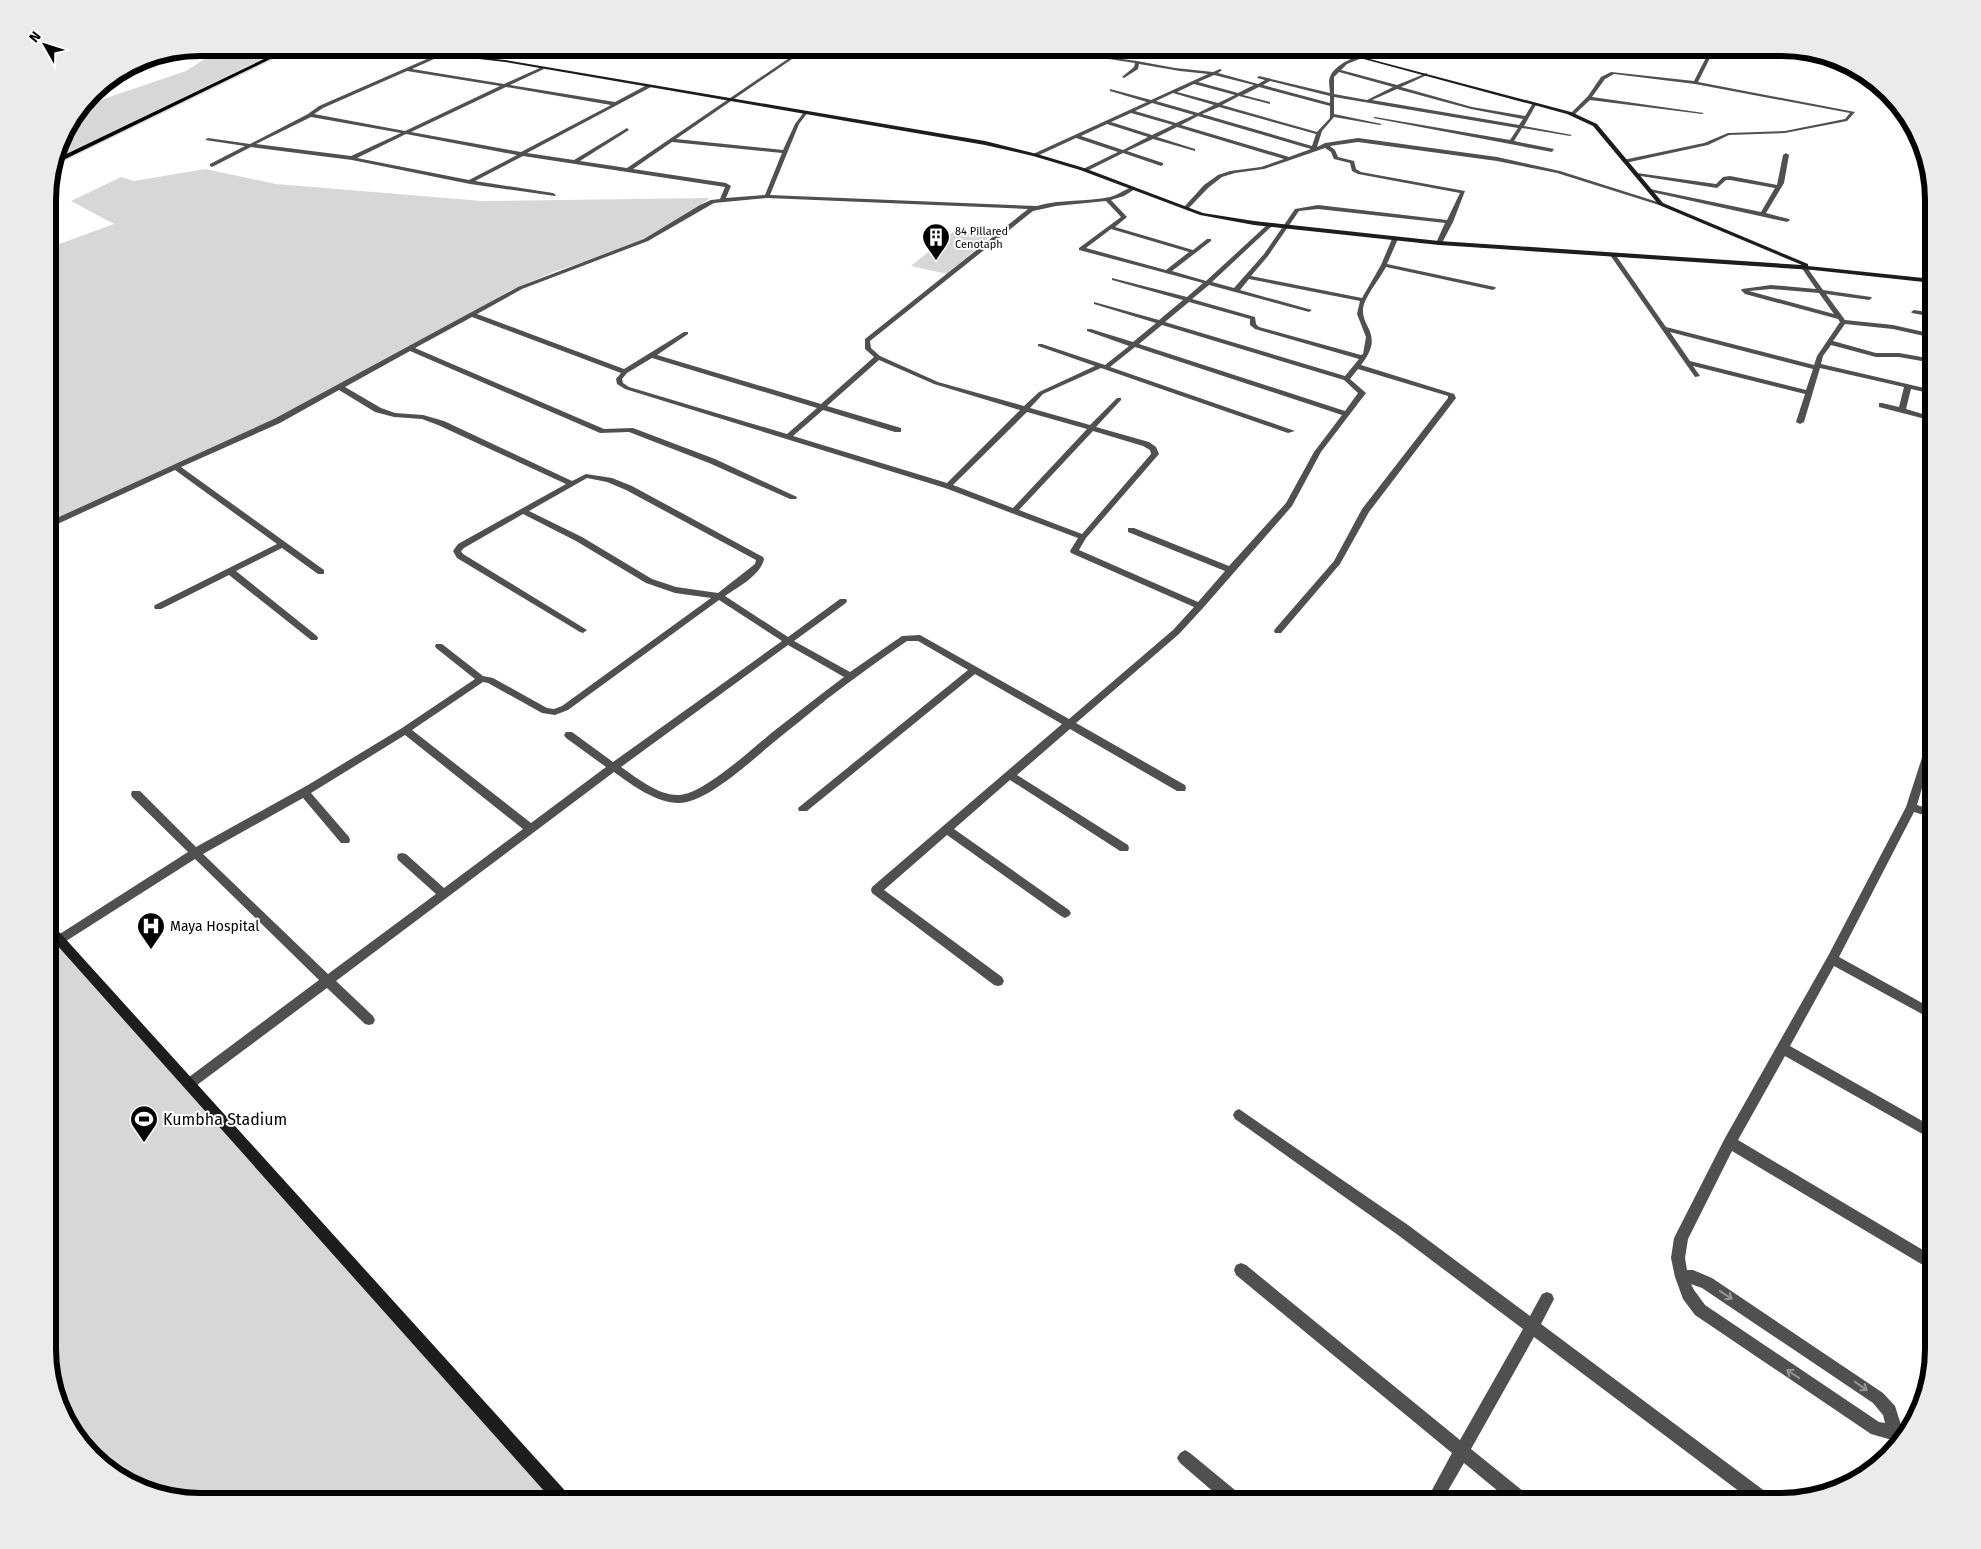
<svg xmlns="http://www.w3.org/2000/svg" width="1981" height="1549" viewBox="0 0 1981 1549" font-family="'Fira Sans',sans-serif">
<style>
.green{fill:#d7d7d7}
.lines{fill:none;stroke-linecap:round;stroke-linejoin:round}
.primary-casing{stroke:#dbdbdb;stroke-width:3}
.street{fill:#505050;fill-rule:evenodd}
.secondary{fill:#1d1d1d;fill-rule:evenodd}
.primary{fill:#000;fill-rule:evenodd}
.oneway{stroke:#969696}
.labels{text-anchor:middle;stroke-width:4;stroke-linejoin:round;paint-order:stroke}
.far-poi-label{font-size:11px;fill:#000;stroke:#fff;text-anchor:start}
.poi-label{font-size:14px;fill:#000;stroke:#fff;text-anchor:start}
.near-poi-label{font-size:16px;fill:#000;stroke:#fff;text-anchor:start}
.rim{fill:none;stroke:#000;stroke-width:6}
</style>
<rect width="100%" height="100%" fill="#fff"/>
<path class="green" d="M229,48H290L55,162L63,132L83,106L186,71L206,58Z
M205,169L276,184L482,201L710,198L678,221L636,245L556,271L509,291L353,380L241,437L48,523V248L114,224L71,201L121,177L134,181Z
M955,230L990,237L947,274L911,266Z
M48,927L562,1501H200L142,1490L100,1464L63,1417L48,1359Z"/>
<g class="lines">
<g class="primary-casing">
<path id="primary" d="M287,48H293L55,164L56,159Z"/>
</g>
<path class="street" d="M804,48H808L676,139L783,150L795,124L804,112H808L799,124L770,195L1037,206C1060,199 1087,202 1110,197C1119,195 1127,187 1135,187V189L1124,196L1111,200L1127,217L1115,227L1193,250L1207,239H1211V241L1172,271L1206,281L1268,224H1272V226L1212,282L1234,288L1264,254L1295,209L1318,205L1447,220L1460,193L1358,174L1352,171L1350,163L1334,159L1331,152L1325,148L1264,169L1235,173L1222,177L1208,188L1188,209H1184V207L1204,185L1218,175L1230,171L1261,167L1284,159L1177,127L1157,137L1195,149V151L1153,139L1127,151L1163,163V165L1161,166L1123,153L1087,171H1083V169L1118,152L1076,138L1037,156H1033V154L1147,102L1110,91V89L1151,100L1208,74L1180,71L1139,64L1138,69L1124,78L1122,77L1134,67L1135,63L1042,49L1040,48L1137,61L1175,68L1213,72L1220,69L1222,70L1218,73L1258,84L1265,80L1257,78L1259,76L1330,93C1330,89 1328,81 1330,77C1333,67 1351,57 1362,56V58L1347,64L1341,70L1397,85L1427,73V75L1401,87L1472,107L1525,116L1533,103H1537L1524,126L1572,135L1570,136L1522,128L1514,141L1554,149L1552,152L1373,118L1375,117L1510,140L1518,128L1334,97V114L1382,124L1380,125L1334,117L1322,131L1317,147L1325,143L1358,138L1497,157L1560,171L1664,204L1659,205L1557,173L1497,161L1358,142L1330,146L1335,150L1338,157L1354,161L1356,169L1361,172L1465,191L1453,222L1442,243L1439,245L1436,243L1445,223L1318,209L1299,211L1268,256L1251,276L1362,298L1381,265L1392,239L1395,237L1398,239L1387,264L1495,287L1496,288L1493,290L1386,267C1380,278 1368,293 1364,304C1357,327 1387,332 1361,365L1454,394L1456,398L1369,512L1340,564L1281,633H1275L1274,631L1275,629L1334,561L1362,509L1448,398V396L1358,369L1350,379L1366,393L1321,452L1292,506L1203,608L1179,634L1076,723L1185,785L1186,788L1185,791H1177L1070,729L1017,775L1128,845L1129,848L1128,851H1120L1010,780L954,829L1069,910L1071,913L1069,916L1065,918L1061,916L947,835L884,890L1002,977L1004,981L1002,985L998,986L994,985L872,893L871,890L872,887L1062,724L975,674L807,811H799L798,808L968,670L918,641H907C879,660 853,679 827,699C809,714 791,728 774,742C752,760 707,803 679,803C656,803 632,785 614,772L336,981L373,1016L375,1020L373,1024L369,1025L365,1024L327,988L193,1088L189,1090L185,1088L183,1084L185,1080L319,980L195,859L63,943L59,945L55,943L53,940L55,937L188,852L132,797L131,794L132,791H140L196,847L308,785L402,728L475,679L436,648L435,646L436,644H442L483,676L493,678L547,708L554,709L562,706L711,598L675,593L646,583L576,541L523,514L464,548L461,551L463,554L587,630L583,633L580,632L457,558L453,551L458,544L566,484L438,425L422,419L394,417L375,412L339,390L280,423L181,467L324,570V574H318L282,548L236,571L317,636L318,638L317,640H311L229,575L161,609H155L154,607L155,605L277,544L175,470L51,527H48V522L274,419L518,287L644,239L700,205L711,200L720,199L725,187L523,156L475,181L553,193L556,195L555,196L470,184L352,160L251,147L212,167L210,166V164L245,146L205,140L208,138L250,144L308,114L319,106L443,52L445,54L412,69L504,84L542,67L544,69L510,85L615,102L647,85H651V87L527,153L574,160L627,128L629,130L580,161L627,168ZM407,71L500,86L405,131L314,114L323,108ZM1339,72L1393,87L1367,100L1334,94V77ZM1214,75L1254,85L1238,93L1198,82ZM1270,81L1330,96V103L1263,85ZM1194,84L1235,95L1218,103L1177,92ZM506,87L611,105L521,152L411,132ZM1259,87L1330,106V118L1317,132L1222,105L1239,96L1270,104V102L1243,95ZM1397,89L1471,109L1523,119L1519,125L1372,100ZM1173,93L1214,105L1198,113L1156,101ZM1152,103L1194,115L1176,123L1135,111ZM1219,107L1316,134L1312,146L1202,114ZM1131,113L1173,125L1152,135L1111,122ZM1198,116L1311,149L1289,157L1181,125ZM311,117L401,133L351,156L256,144ZM1107,124L1148,137L1123,150L1081,136ZM406,134L517,155L469,180L357,158ZM672,142L782,153L765,195L726,198L731,186L726,183L633,169ZM767,198L1028,209L865,339V349L874,357L821,404L657,355L688,334V332H684L624,369L477,314L522,289L648,241L714,203ZM1106,201L1121,217L1079,248V250L1203,283L1187,297L1112,278V280L1183,300L1159,320L1094,302V304L1156,323L1133,342L1091,329H1087V331L1129,346L1105,365L1042,344H1038V346L1095,366L1039,392L1024,406L938,382L880,356L871,348L870,341L1033,211L1056,206ZM1111,229L1189,252L1166,270L1086,248ZM1249,279L1360,301L1357,314L1366,337L1363,354L1361,355L1259,327L1256,324L1255,317L1192,299L1209,285L1309,312L1312,310L1240,290ZM1189,302L1250,319V325L1255,329L1359,359L1345,376L1165,322ZM472,317L621,373L616,379L617,384L625,389L945,488L1078,538L1070,551L1071,553L1194,607L1173,630L1069,719L920,635L902,636L850,672L794,641L846,603L847,601L846,599H840L788,637L725,596C738,587 761,575 764,559L763,557L632,486L612,478L586,474L572,481L444,421L423,415L395,413L381,408L345,387L410,351L600,433L629,432L709,463L790,499H796L797,497L715,459L633,428L604,429L415,348ZM1162,325L1344,380L1358,393L1345,411L1139,344ZM1135,347L1342,415L1314,452L1286,503L1229,566L1134,528H1128V532L1225,571L1198,602L1079,550L1086,538L1159,454L1156,447L1149,442L1096,427L1121,400V398H1117L1090,425L1030,408L1043,394L1101,368L1288,433L1295,431L1110,367ZM652,358L817,408L787,434L629,387L623,383L622,379L627,373ZM879,360L934,384L1020,410L947,483L793,436L823,410L895,432H901V428L827,406ZM1027,412L1087,429L1013,508L953,485ZM1093,431L1143,446L1150,450L1151,454L1082,534L1019,510ZM587,478L607,482L626,490L756,560L755,564L718,593L676,587L652,579L582,537L529,511ZM719,600L782,641L613,762L572,732H566L564,735L566,738L606,767L531,823L412,730L483,682L488,683L542,713L555,715L568,710ZM788,645L844,677C820,695 797,713 774,731C754,747 704,794 679,795C659,796 637,778 621,767ZM405,735L523,829L444,888L406,854L402,853L398,854L397,857L398,860L436,894L328,974L203,854L303,798L341,843H349L350,840L349,837L311,793Z
M1711,48H1715L1698,82L1855,112L1847,121L1785,133L1729,135L1708,145L1625,163L1622,161L1623,160L1704,143L1728,133L1785,131L1845,119L1850,113L1695,84L1614,74L1605,79L1592,97L1704,113L1702,114L1590,100L1574,115L1570,114L1588,96L1601,77L1611,72L1694,81Z
M1786,153L1789,155L1784,183L1766,213L1789,219L1790,220L1787,222L1647,191L1650,189L1761,212L1775,188L1730,180H1726L1717,188L1634,175L1637,173L1716,184L1723,177L1730,176L1777,185L1783,155Z
M1611,254H1615L1666,327L1814,365L1817,356L1840,322L1838,319L1745,294L1741,290L1742,289L1771,285L1816,289L1801,267L1804,265L1806,266L1823,290L1871,297L1872,298L1869,300L1826,294L1845,320L1893,325L1933,334V338L1893,329L1845,324L1833,341L1876,353H1899L1933,359V363L1899,357H1876L1831,345L1823,356L1821,364L1933,390V394L1911,389L1906,409L1933,417V421L1879,407V403H1882L1899,407L1904,387L1820,368L1804,422L1800,424L1796,422L1805,394L1693,366L1700,376L1695,377L1610,255ZM1771,289L1819,293L1834,314L1749,291ZM1670,332L1813,369L1806,390L1690,361Z
M1914,310L1933,313V317L1912,313L1911,312Z
M1930,494H1933V526L1929,524L1927,500Z
M1930,733H1933V750L1924,781L1933,784V792L1922,788L1917,805L1933,810V818L1914,812L1839,957L1933,1009V1020L1834,966L1790,1046L1933,1127V1140L1785,1056L1738,1140L1933,1256V1271L1732,1151L1688,1239L1685,1258L1687,1270H1693L1712,1278L1883,1393L1895,1406L1902,1428L1907,1432L1899,1444L1892,1440L1871,1434L1695,1315L1683,1299L1675,1277L1671,1258L1674,1238L1725,1138L1828,956L1906,807ZM1691,1284L1702,1288L1873,1403L1883,1415L1885,1423L1879,1422L1705,1305L1694,1290Z
M1239,1109L1408,1225L1530,1316L1542,1294L1547,1292L1552,1294L1554,1299L1541,1324L1770,1495L1772,1501H1752L1534,1337L1471,1449L1528,1495L1530,1501H1510L1464,1463L1442,1501H1426L1452,1453L1236,1275L1234,1270L1236,1265L1241,1263L1246,1265L1460,1440L1523,1329L1398,1235L1235,1119L1233,1115L1235,1111Z
M1185,1450L1190,1453L1241,1495L1243,1501H1224L1180,1463L1177,1458L1180,1453Z"/>
<path class="secondary" d="M382,48H391L505,60L985,141L1037,154L1084,168L1203,213L1254,221L1439,241L1802,265L1659,205L1593,126L1567,114L1323,48H1328L1571,112L1597,124L1663,203L1808,264V266L1933,279V283L1813,270L1439,245L1254,225L1200,215L1080,170L1033,156L985,145L505,62Z
M48,922L52,924L569,1495L571,1501H553L48,935Z"/>
<use href="#primary" class="primary"/>
</g>
<defs><path id="oneway-shaft" d="M-6 0H5M1.5-3L5.5 0L1.5 3" fill="none" stroke-width="1.6" stroke-linecap="round" stroke-linejoin="round" transform="scale(1.25)"/></defs>
<g class="oneway">
<use href="#oneway-shaft" transform="translate(1726 1295) rotate(34)"/>
<use href="#oneway-shaft" transform="translate(1793 1374) rotate(-146)"/>
<use href="#oneway-shaft" transform="translate(1861 1386) rotate(35)"/>
</g>
<defs>
<g id="building-pin" transform="scale(1.4375)"><path d="M0 17L-7.5 6A9.5 9.5 0 1 1 7.5 6Z" fill="#000" stroke="#fff"/><path d="M-4-6H4V6H1V3H-1V6H-4ZM-2.5-4.3h1.7v1.8h-1.7ZM.8-4.3h1.7v1.8H.8ZM-2.5-1h1.7V.8h-1.7ZM.8-1h1.7V.8H.8Z" fill="#fff"/></g>
<g id="hospital-pin" transform="scale(1.4375)"><path d="M0 17L-7.5 6A9.5 9.5 0 1 1 7.5 6Z" fill="#000" stroke="#fff"/><path d="M-5-5h3v3.5h4V-5h3V5h-3V1.5h-4V5h-3Z" fill="#fff"/></g>
<g id="stadium-pin" transform="scale(1.4375)"><path d="M0 17L-7.5 6A9.5 9.5 0 1 1 7.5 6Z" fill="#000" stroke="#fff"/><path d="M0-5a6.5 5 0 1 0 0 10a6.5 5 0 1 0 0-10ZM-3.5-1.8h7v3.6h-7Z" fill="#fff"/></g>
</defs>
<g fill-rule="evenodd">
<use href="#building-pin" x="936" y="237"/>
<use href="#hospital-pin" x="151" y="926"/>
<use href="#stadium-pin" x="144" y="1119"/>
</g>
<g class="labels">
<g class="far-poi-label">
<text x="955" y="235">84 Pillared<tspan x="955" dy="13">Cenotaph</tspan></text>
</g>
<g class="poi-label">
<text x="170" y="931">Maya Hospital</text>
</g>
<g class="near-poi-label">
<text x="163" y="1125">Kumbha Stadium</text>
</g>
</g>
<path d="M0 0H1981V1549H0ZM200 56H1781A144 144 0 0 1 1925 200V1349A144 144 0 0 1 1781 1493H200A144 144 0 0 1 56 1349V200A144 144 0 0 1 200 56Z" fill="#ebebeb" fill-rule="evenodd"/>
<path class="rim" d="M200 56H1781A144 144 0 0 1 1925 200V1349A144 144 0 0 1 1781 1493H200A144 144 0 0 1 56 1349V200A144 144 0 0 1 200 56Z"/>
<g transform="translate(45 45) rotate(309)" stroke="#ffffff" stroke-width="4" paint-order="stroke">
<path d="M0-4L9 19L0 12L-9 19Z" fill="#000000"/>
<text y="-8" font-size="14" font-weight="bold" text-anchor="middle" fill="#000000">N</text>
</g>
</svg>
